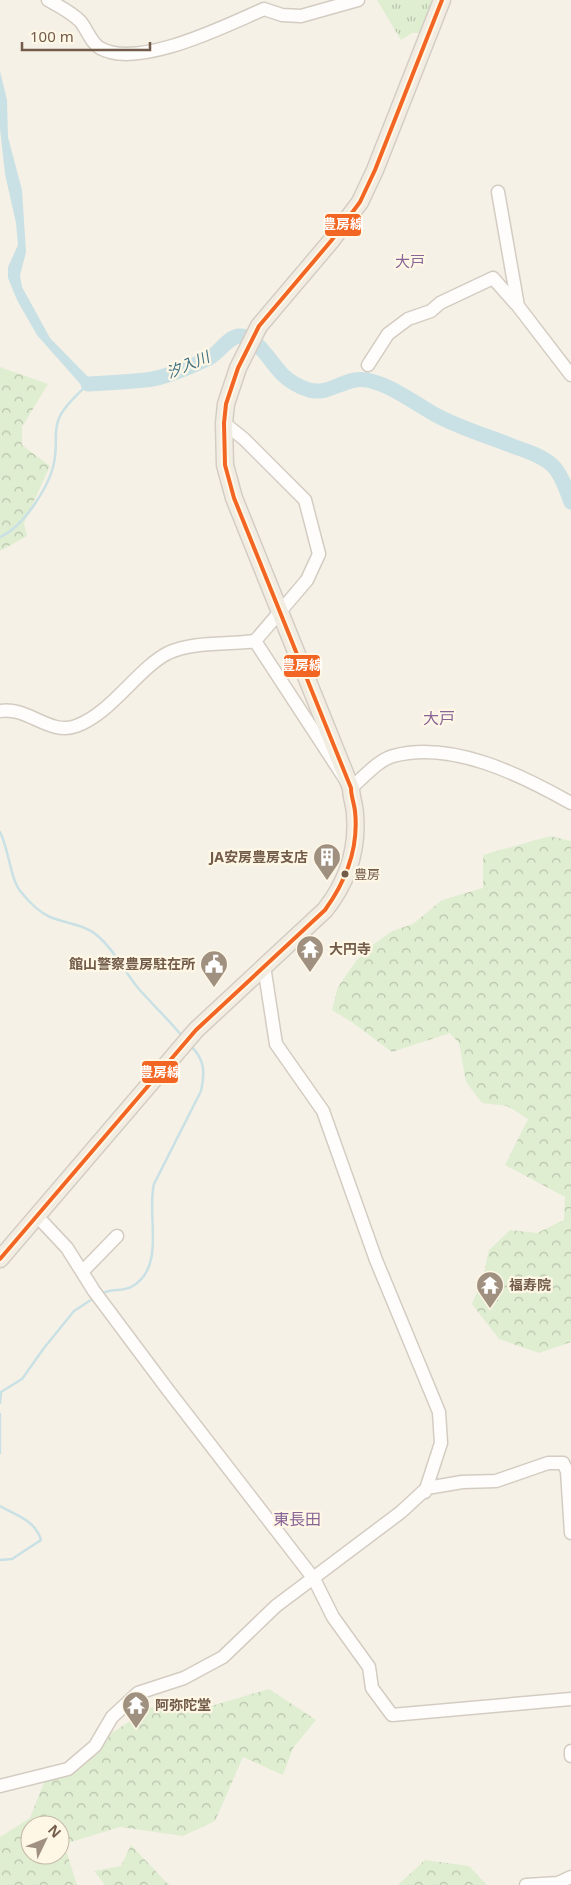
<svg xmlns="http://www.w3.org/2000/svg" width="571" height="1885" viewBox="0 0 571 1885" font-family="'Noto Sans','Noto Sans JP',sans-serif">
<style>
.grass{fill:url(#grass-tufts)}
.forest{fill:url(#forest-crowns);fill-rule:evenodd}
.water{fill:#c9e1e5}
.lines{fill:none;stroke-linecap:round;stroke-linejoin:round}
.stream{stroke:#c9e1e5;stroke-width:2.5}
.river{stroke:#c9e1e5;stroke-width:15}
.minor-casing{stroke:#d4ccc2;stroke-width:15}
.major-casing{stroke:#d5cdc4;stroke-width:19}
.minor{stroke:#fefdfb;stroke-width:12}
.major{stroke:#f1ede3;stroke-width:16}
.bus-1-casing{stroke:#fff7e6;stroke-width:8}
.bus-1{stroke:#f26522;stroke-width:4}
.bus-dot{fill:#725b48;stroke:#fff7e6;stroke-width:2}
.labels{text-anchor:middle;stroke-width:4.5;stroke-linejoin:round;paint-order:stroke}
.bus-label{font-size:13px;fill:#725b48;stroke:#fff7e6;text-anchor:start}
.poi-label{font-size:14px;font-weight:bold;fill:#725b48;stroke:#fff7e6;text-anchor:start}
.neighbourhood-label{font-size:15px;fill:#896496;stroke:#fff7e6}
.water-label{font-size:15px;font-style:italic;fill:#427485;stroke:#fff7e6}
.quarter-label{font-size:16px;fill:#896496;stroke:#fff7e6}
.line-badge{stroke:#fff7e6;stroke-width:2}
.badge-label{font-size:14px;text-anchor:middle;font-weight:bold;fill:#fff}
</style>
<defs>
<pattern id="grass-tufts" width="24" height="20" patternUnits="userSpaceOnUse" patternTransform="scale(1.25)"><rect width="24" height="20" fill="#dfedd1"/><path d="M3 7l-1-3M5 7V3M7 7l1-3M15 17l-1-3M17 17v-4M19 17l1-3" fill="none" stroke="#b9c3ac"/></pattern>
<pattern id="forest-crowns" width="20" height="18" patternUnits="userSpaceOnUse" patternTransform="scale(1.25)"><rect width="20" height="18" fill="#dfedd1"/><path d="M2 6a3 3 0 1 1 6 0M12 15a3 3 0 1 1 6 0" fill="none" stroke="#b9c3ac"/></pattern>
</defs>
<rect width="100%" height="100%" fill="#f6f1e6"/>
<path class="grass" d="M377,0H436L423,33H412L401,40Z"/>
<path class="forest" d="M0,367L48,384L22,427V445L50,466L24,523L27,536L0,551Z
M550,836L571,841V1342L539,1353L499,1339L472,1304L483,1277L489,1250L510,1230L537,1233L564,1220L565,1197L505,1165L528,1119L507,1106L482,1103L466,1082L459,1043L450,1033L392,1052L353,1023L332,1010L338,987L356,961L370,947L392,931L413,924L442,900L483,888V855Z
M269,1689L316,1720L293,1748L283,1775L243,1757L215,1821L183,1836L120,1827L64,1844L77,1885H0V1837L30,1818L46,1777L133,1719L146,1707L173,1710L201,1709ZM30,1825H60V1855H30Z
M131,1845L167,1883L170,1885H105L94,1871L121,1866Z
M425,1860L469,1866L487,1885H398Z"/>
<path class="water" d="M0,71L7,100L8,137L22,190L26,252L20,275L22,287L50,338L90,379L107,383L100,386H82L37,335L17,300L8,278V267L18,245L16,223L5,174L0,128Z"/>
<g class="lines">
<path class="stream" d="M0,537C24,527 53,482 55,456C57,444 54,433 58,421C62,408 77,395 87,385
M0,832C9,849 10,879 21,892C29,902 39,912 50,917C67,924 85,924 99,937C116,952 124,971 138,988C153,1005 168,1019 182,1036
M101,1294C110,1288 122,1292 131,1287C167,1268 146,1215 154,1184L201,1091C205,1072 205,1060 191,1046
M0,1403L1,1392L22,1379L44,1348L74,1311L94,1298
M0,1414V1453
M0,1506C17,1516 35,1520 41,1540L12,1559L0,1560"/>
<path class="river" d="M88,384C107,383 126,382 145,380C162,379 193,366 209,358C219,353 228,337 239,336C256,334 272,365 283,375C290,382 300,387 309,390C330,396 345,376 367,380C391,385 413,402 434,414C459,428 488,436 515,447C527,451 542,456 552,465C562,474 566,490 571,502"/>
<g class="minor-casing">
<path id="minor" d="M48,0C59,6 71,12 80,21C87,29 91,43 100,48C138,70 227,25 264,9L282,15L301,16L358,0
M498,192L518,306L571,375
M368,365L388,334L408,319L431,311L440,303L493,278L516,304
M255,641L351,788C363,778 378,760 393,756C452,740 521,775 571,803
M0,711C27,706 50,736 76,726C112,713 137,669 168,653C193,641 228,645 255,641L307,580L319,554L305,500L244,439L224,423
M264,966L276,1044L323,1111L376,1260L439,1412L441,1443L425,1492
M36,1215L67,1248L94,1291L168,1390L314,1579L333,1617L369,1667L372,1688L392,1715L571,1699
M82,1272L117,1236
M571,1751V1756
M0,1786L68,1769L95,1746L112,1717L138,1693L184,1678L223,1657L276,1606L401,1512L427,1488L462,1482L496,1481L548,1463H563L567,1471L571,1533
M526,1885L558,1883L571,1877"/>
</g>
<g class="major-casing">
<path id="major" d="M0,1259L196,1030L325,910C347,882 358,851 355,815C355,806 351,797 351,788L234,498L225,465L224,423L226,404L238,368L259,326L331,241L360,202L375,170L442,0"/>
</g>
<use href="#minor" class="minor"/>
<use href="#major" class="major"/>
<g class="bus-1-casing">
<path id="bus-1" d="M0,1259L196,1030L325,910C346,881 359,848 355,811C354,803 351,796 351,788L234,498L225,465L224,423L226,404L238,368L259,326L331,241L360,202L375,170L442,0"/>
</g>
<use href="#bus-1" class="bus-1"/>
</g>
<defs>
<g id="building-pin" transform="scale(1.4375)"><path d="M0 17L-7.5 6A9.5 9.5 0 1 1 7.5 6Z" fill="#a0907f" stroke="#fff7e6"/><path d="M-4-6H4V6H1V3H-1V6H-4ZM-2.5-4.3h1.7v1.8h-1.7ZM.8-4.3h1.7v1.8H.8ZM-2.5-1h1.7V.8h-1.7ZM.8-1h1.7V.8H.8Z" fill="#fff"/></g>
<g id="temple-pin" transform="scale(1.4375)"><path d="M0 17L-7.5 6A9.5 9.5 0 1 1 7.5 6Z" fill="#a0907f" stroke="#fff7e6"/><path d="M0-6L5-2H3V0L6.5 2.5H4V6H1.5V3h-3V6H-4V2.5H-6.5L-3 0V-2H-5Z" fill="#fff"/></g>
<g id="civic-pin" transform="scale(1.4375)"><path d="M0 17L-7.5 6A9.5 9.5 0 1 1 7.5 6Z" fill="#a0907f" stroke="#fff7e6"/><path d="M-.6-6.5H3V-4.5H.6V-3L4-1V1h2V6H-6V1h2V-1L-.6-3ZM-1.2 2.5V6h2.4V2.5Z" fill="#fff"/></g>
</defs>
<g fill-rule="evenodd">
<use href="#building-pin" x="327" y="857"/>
<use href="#temple-pin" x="310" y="949"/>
<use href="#civic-pin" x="214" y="964"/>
<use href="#temple-pin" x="490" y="1285"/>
<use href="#temple-pin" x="136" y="1705"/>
</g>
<circle class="bus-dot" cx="345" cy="874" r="4.5"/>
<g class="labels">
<g class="bus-label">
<text x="354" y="879">豊房</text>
</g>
<g class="poi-label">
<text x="308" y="862" text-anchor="end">JA安房豊房支店</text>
<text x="329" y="954">大円寺</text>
<text x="195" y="969" text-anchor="end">館山警察豊房駐在所</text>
<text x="509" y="1290">福寿院</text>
<text x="155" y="1710">阿弥陀堂</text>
</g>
<g class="neighbourhood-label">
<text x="410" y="267">大戸</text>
</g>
<g class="water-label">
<text transform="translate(188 365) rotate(-23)" y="5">汐入川</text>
</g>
<g class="quarter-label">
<text x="439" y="724">大戸</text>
<text x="297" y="1525">東長田</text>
</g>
</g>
<g class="line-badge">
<rect x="324" y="213" width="38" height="24" rx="5" fill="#f26522"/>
<rect x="283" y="654" width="38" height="24" rx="5" fill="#f26522"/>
<rect x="141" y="1060" width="38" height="24" rx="5" fill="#f26522"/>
</g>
<g class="badge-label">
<text x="343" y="229">豊房線</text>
<text x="302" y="670">豊房線</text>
<text x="160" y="1077">豊房線</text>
</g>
<g transform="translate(45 1840) rotate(47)"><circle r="24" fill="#fff7e6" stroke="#c7b9a7"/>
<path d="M0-4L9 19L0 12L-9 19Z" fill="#a0907f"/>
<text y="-8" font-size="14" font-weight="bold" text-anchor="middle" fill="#725b48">N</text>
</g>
<path d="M22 42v8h128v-8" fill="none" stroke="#725b48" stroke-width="2.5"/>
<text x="30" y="42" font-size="15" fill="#725b48" stroke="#fff7e6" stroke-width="4" paint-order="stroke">100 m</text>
</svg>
